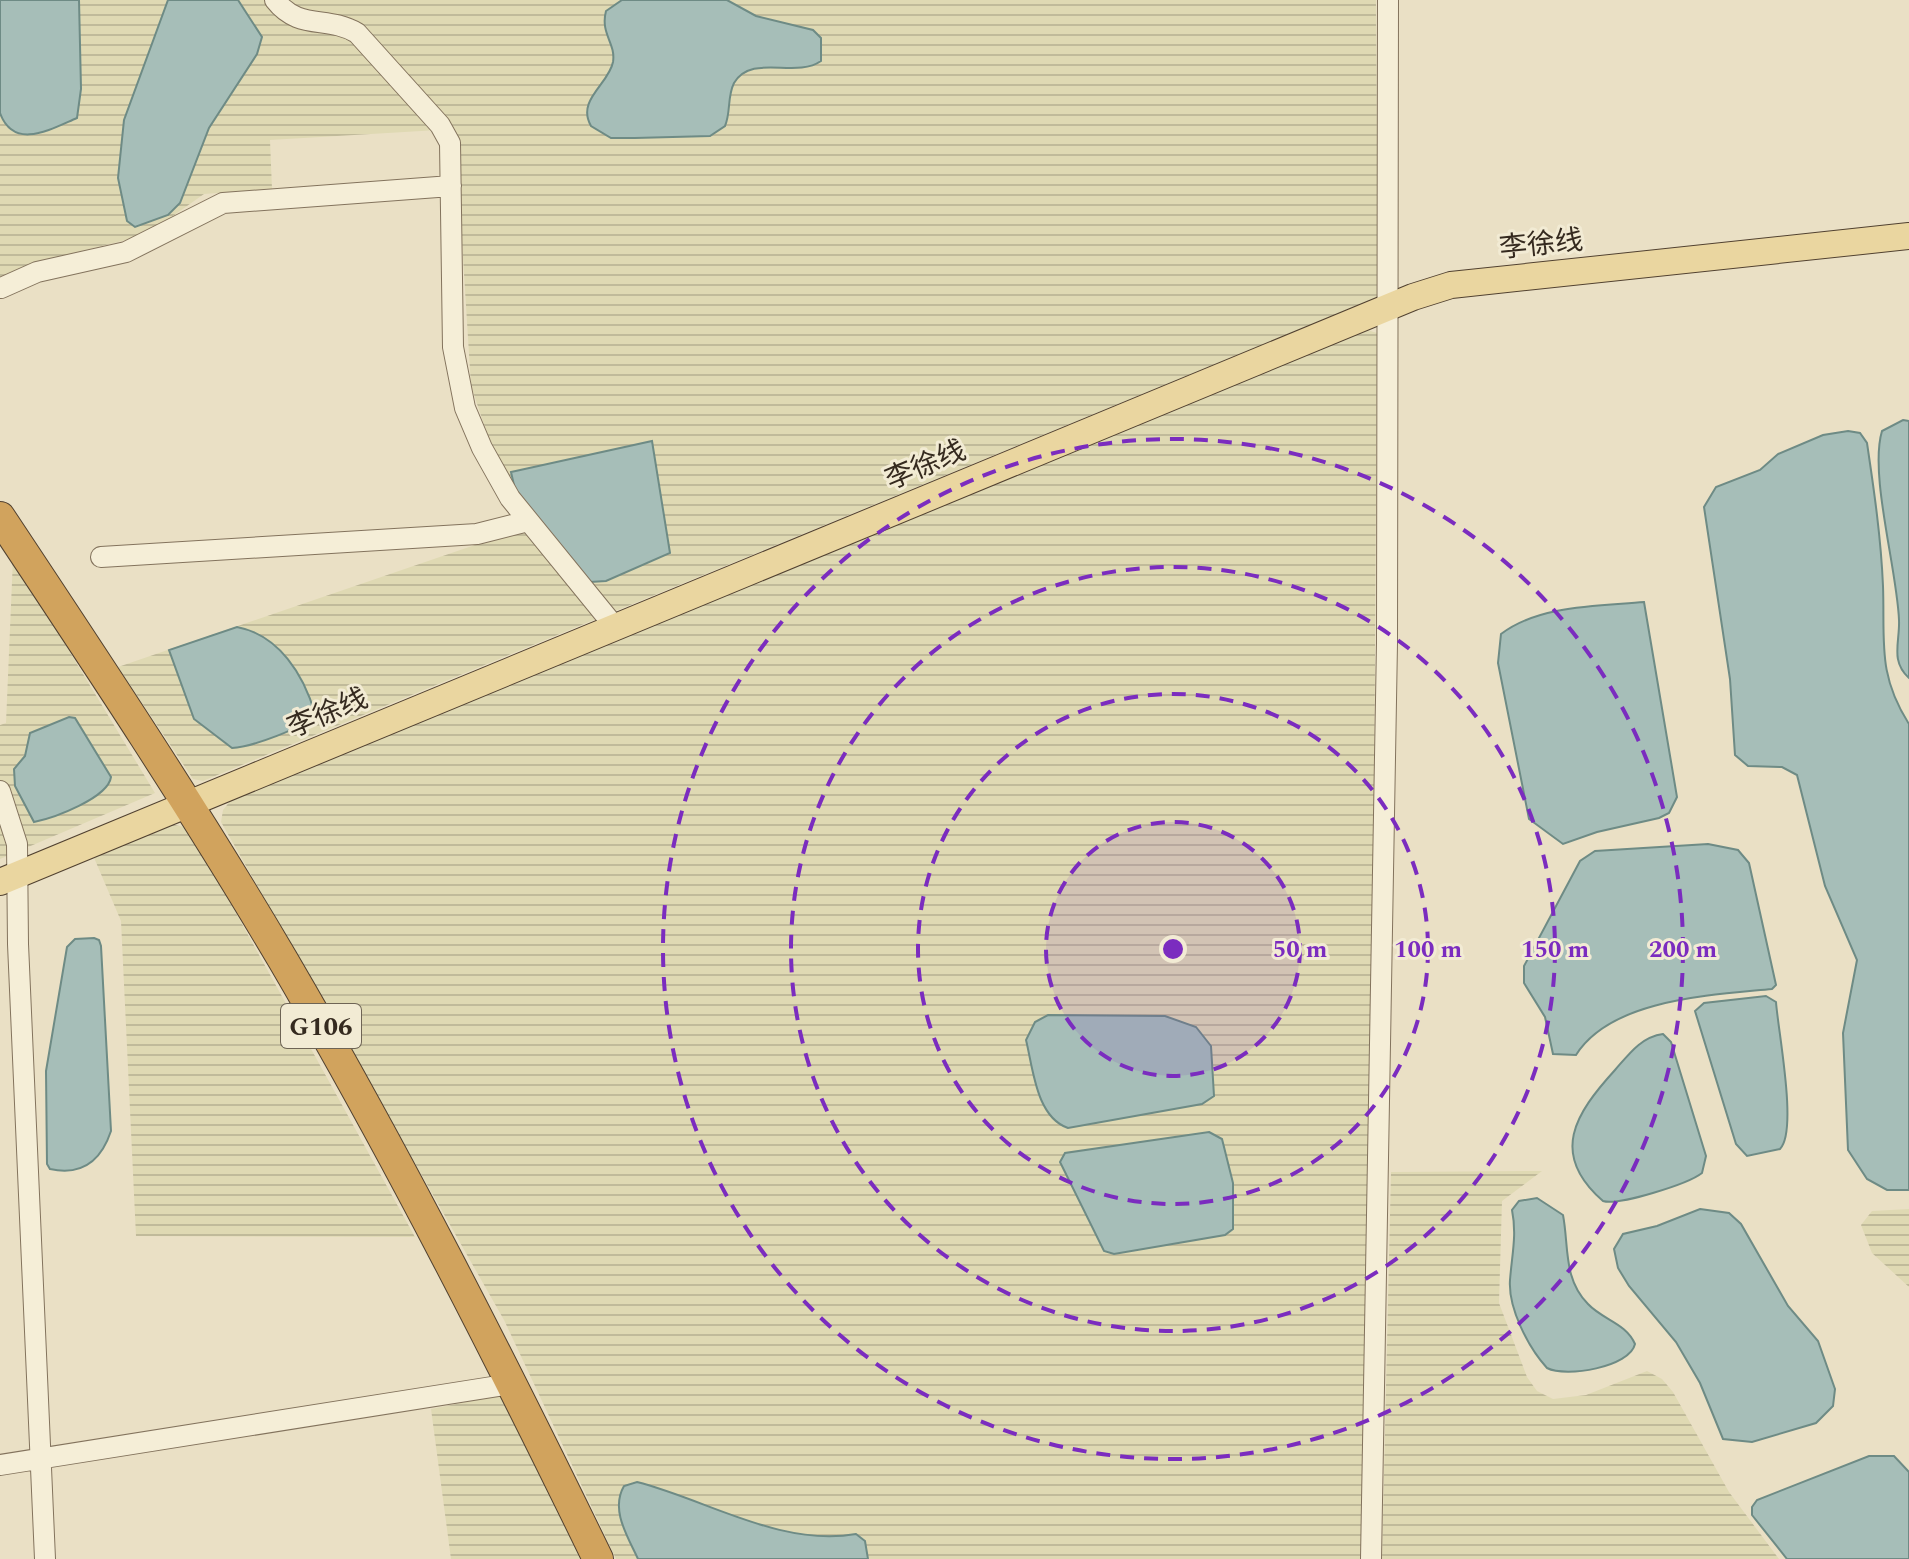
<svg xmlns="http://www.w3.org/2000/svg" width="1909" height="1559" viewBox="0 0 1909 1559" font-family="Spectral,'Noto Sans SC',serif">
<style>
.farmland{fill:url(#farmland-rules)}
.water{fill:#a6beb8;stroke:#6e8b85;stroke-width:2}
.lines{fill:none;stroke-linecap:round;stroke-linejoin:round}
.minor-casing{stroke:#83735d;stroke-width:22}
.major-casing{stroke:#514130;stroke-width:28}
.highway-casing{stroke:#514130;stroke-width:32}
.minor{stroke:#f5eed7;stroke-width:20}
.major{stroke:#ead6a0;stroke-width:26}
.highway{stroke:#d1a35d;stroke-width:30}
.ring{fill:none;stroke:#7b2cbf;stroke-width:4;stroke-dasharray:14 10}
.labels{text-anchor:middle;stroke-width:6;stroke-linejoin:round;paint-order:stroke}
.shield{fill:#f2ebd4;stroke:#6e6455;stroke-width:2}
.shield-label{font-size:26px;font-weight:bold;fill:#352a1f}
.street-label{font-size:28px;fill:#352a1f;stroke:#f2ebd4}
.centre{fill:#7b2cbf;stroke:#f2ebd4;stroke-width:4}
.ring-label{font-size:24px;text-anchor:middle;font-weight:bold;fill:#7b2cbf;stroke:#f2ebd4;stroke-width:6;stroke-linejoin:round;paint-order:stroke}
</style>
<defs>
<pattern id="farmland-rules" width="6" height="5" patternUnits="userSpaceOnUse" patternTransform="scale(2)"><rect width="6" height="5" fill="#dfd9b3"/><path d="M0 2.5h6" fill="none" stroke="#c0ba9a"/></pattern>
</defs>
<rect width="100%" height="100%" fill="#eae0c5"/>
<path class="farmland" d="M0,0H1376L1378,297L203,781L193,779L118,667L536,524L495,457L471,386L455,129L270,140L272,189L204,194L146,235L57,257L0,278Z
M1361,328L1377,333L1373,990L1361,1559H616L504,1320L221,822L223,810L231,800Z
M13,558L155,793L0,859V725L6,723Z
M170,824L189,828L415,1237L136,1236L121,921L92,853Z
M1542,1171L1502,1201L1499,1303L1527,1377L1537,1391L1553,1399L1586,1395L1647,1371L1662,1379L1673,1392L1729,1492L1779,1559H1382L1391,1172Z
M1909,1209V1287L1872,1253L1861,1225L1872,1211Z
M506,1394L582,1559H451L431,1409Z"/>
<path class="water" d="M0,0H79L81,89L77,118C51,129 14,151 0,113Z
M168,0H238L262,37L257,54L209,128L180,203L168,215L135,227L127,221L118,178L124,120Z
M622,0H727L756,16L813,30L821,38V61C795,79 752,53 734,83C727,97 731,112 725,126L710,136L635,138H611L591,126C576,100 609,84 613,62C616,43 600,34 606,11Z
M1903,420L1909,421V678C1890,661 1900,642 1899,620C1897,569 1869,474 1882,431Z
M1848,431L1860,433L1867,443C1874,490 1881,538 1883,586C1885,641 1877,674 1909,724V1190H1887L1867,1179L1848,1150L1843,1033L1857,960L1825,886L1797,775L1782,767L1748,766L1735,755L1730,679L1704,507L1716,487L1760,470L1778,454L1823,435Z
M652,441L670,553L606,581L590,582L516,494L511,472Z
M1644,602L1677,797L1669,813L1659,818L1597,832L1563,844L1529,819L1498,663L1501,634C1539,605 1598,606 1644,602Z
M237,627C279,635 304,675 315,714C305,728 251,747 232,748L194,719L169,650Z
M69,717L75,718L111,777C108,798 54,818 34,822L15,786L14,769L25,756L30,733Z
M1708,844L1738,850L1749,863L1776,985L1772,989C1712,995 1611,999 1576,1055L1553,1054L1545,1017L1524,983V966L1580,861L1595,851Z
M94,938L99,940L101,946L111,1131C101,1161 82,1176 50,1169L47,1164L46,1071L67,947L75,939Z
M1766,996L1776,1002C1778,1031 1798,1131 1780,1149L1747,1156L1736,1144L1695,1011L1704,1003Z
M1048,1015L1165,1016L1196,1027L1211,1046L1214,1096L1202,1104L1068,1128C1036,1117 1033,1068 1026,1040L1035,1022Z
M1663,1034L1671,1042L1706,1156L1702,1173C1688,1184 1618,1206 1603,1201C1549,1154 1575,1114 1615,1070C1629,1054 1641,1037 1663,1034Z
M1209,1132L1222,1139L1233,1183V1229L1225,1235L1114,1254L1104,1251L1060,1162L1065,1153Z
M1537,1198L1563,1215C1569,1246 1563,1279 1588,1304C1603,1320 1626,1323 1635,1344C1630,1367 1566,1378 1547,1368C1528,1347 1508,1308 1510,1280C1512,1254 1517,1235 1512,1210L1519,1201Z
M1700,1209L1729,1213L1741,1224L1788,1306L1818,1341L1835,1389L1833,1406L1816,1423L1752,1442L1723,1439L1700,1383L1676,1342L1629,1286L1618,1268L1614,1249L1623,1234L1657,1226Z
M1869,1456H1894L1909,1472V1559H1787L1752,1515V1507L1757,1500Z
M637,1482C708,1500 780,1547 856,1534L865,1541L868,1559H638C628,1537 610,1510 624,1486Z"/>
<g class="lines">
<g class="minor-casing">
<path id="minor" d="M275,0C299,31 327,15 357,33L440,125L450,143L453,347L465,408L482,448L510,498L615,627
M1,288L37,272L126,252L223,203L451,186
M101,557L477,534L528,521
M0,791L17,844L18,944L45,1559
M0,1465L511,1384
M1371,1559L1387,643L1388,0"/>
</g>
<g class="major-casing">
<path id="major" d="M0,882L1413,297L1451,285L1909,236"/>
</g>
<g class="highway-casing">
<path id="highway" d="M0,517C97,663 194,809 283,960C397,1155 499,1356 598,1559"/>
</g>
<use href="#minor" class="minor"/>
<use href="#major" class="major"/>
<use href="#highway" class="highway"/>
</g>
<circle cx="1173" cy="949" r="127" fill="#7b2cbf" fill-opacity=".12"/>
<g class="ring">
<circle cx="1173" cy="949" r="127"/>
<circle cx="1173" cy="949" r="255"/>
<circle cx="1173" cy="949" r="382"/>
<circle cx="1173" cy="949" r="510"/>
</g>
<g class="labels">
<rect class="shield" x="281" y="1004" width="80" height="44" rx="6"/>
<g class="shield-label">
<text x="321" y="1035">G106</text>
</g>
<g class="street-label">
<text transform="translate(1541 243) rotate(-6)" y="10">李徐线</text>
<text transform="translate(925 464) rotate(-23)" y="10">李徐线</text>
<text transform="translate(327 712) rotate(-23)" y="10">李徐线</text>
</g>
</g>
<circle cx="1173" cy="949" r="12" class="centre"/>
<g class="ring-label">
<text x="1300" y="957">50 m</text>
<text x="1428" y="957">100 m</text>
<text x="1555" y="957">150 m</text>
<text x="1683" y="957">200 m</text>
</g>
</svg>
